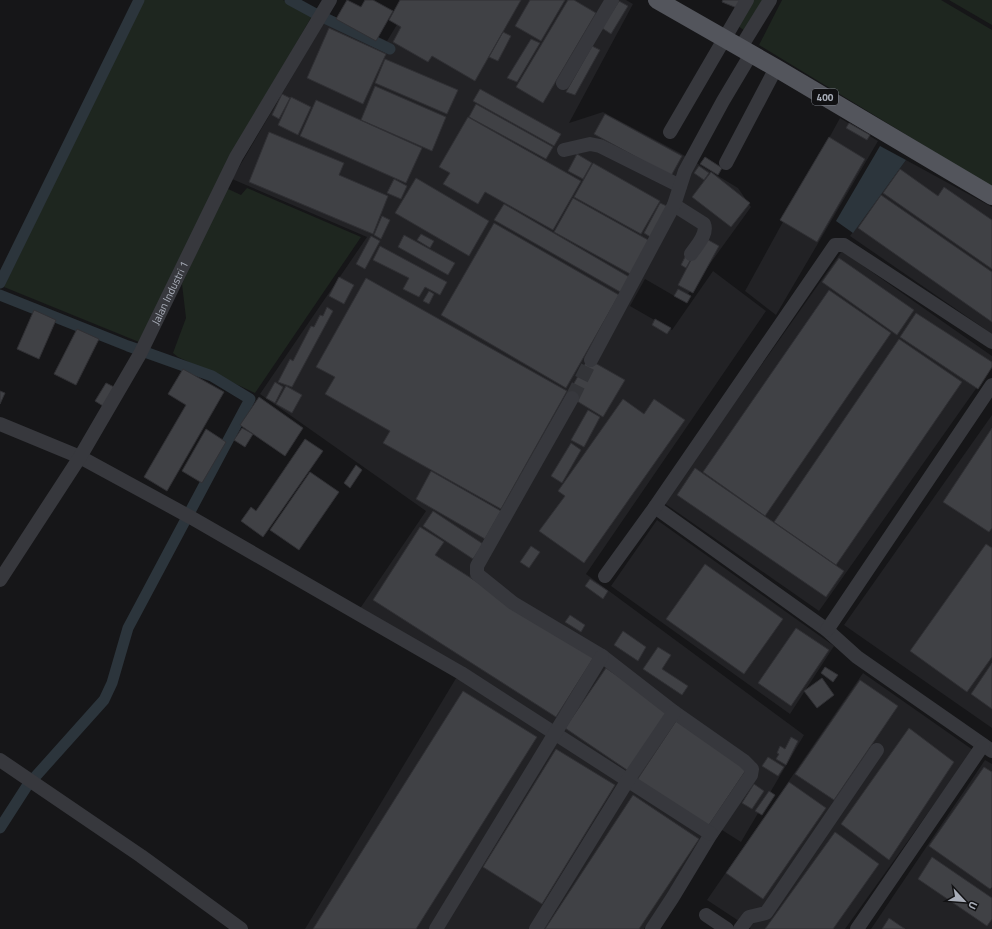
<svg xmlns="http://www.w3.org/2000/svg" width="992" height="929" viewBox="0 0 992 929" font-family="'Titillium Web',sans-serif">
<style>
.built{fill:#222225}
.green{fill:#1e261f}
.water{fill:#2c353c}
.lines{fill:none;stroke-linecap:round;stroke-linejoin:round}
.canal{stroke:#2c353c;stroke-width:11}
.building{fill:#404145;stroke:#303034}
.minor-tunnel{stroke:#333438;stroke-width:14;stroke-dasharray:14 7;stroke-linecap:butt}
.minor{stroke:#37383d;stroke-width:14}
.major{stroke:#53555c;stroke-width:18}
.labels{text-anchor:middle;stroke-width:3;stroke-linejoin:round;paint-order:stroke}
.shield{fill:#111113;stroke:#7b7e86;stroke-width:1}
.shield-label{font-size:10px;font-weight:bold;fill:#a8adb8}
.street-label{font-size:11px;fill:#a8adb8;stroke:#111113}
</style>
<rect width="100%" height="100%" fill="#161618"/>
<path class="built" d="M412,0H626L633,4L569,123L603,112L680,153L738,188L751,207L683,301L645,279L630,306L672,330L713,271L766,311L586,574L804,735L741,842L714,825L644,929H305L461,670L359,610L426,511L260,394L367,237L232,179L329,14L387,41Z
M840,118L878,141L776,315L745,291Z
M906,160L992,207V334L850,236Z
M842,251L992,356V366L819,611L664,503Z
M992,415V728L844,625Z
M657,520L834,646L790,714L611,586Z
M863,673L973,750L845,929H751L707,900Z
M985,760L992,764V929H871Z"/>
<path class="green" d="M143,0H283L312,16L225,167L139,342L4,287Z
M749,0H775L754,37L735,24Z
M782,0H941L992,30V187L759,45Z
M949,0H992V25Z
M226,188L241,195L247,188L361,237L255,393L178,357L173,353L186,318L182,284Z"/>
<path class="water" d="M880,146L906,160L853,233L836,221Z"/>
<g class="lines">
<path class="canal" d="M290,0L314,13L390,49
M0,283L139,0
M0,295L128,346L212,376L250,399L128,628L112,683L104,700L27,786L0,828"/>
</g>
<path class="building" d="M347,0L361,7L365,0H373L393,11L376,41L336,19Z
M400,0H521L475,81L432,56L428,62L393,42L401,27L389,20Z
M530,0H565L541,41L515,26Z
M568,0H574L596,13L543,103L516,87Z
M723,0H741L737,8L722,2Z
M619,1L628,6L611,34L602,28Z
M329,28L386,54L363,104L307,78Z
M503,32L511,36L498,61L489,57Z
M531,39L540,43L517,82L507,78Z
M592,46L600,50L575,95L566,92Z
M385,59L458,90L447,114L375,83Z
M375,86L446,117L432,151L361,120Z
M480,89L561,134L554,146L473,101Z
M282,94L290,98L279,119L272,115Z
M291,97L311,107L298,135L278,125Z
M316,100L422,148L406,183L300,136Z
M476,104L553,147L546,159L469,117Z
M605,114L682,156L671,176L594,134Z
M468,117L581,181L553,230L485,192L478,204L443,184L450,173L439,167Z
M849,123L870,135L867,140L846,128Z
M269,132L344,163L339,175L388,196L373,234L249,182Z
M829,137L865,159L817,242L780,220Z
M577,154L592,163L583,179L568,171Z
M705,157L722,168L718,175L700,164Z
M593,163L660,201L641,234L574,197Z
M699,166L709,173L704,180L694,173Z
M900,169L938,196L944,187L992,220V269L883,193Z
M711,172L750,203L731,227L692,197Z
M416,178L489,221L469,256L395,213Z
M394,179L407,186L401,199L387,193Z
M881,195L992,272V322L858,228Z
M573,198L650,241L632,275L554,232Z
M660,203L669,207L652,238L644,233Z
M504,204L631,278L622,293L494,220Z
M382,216L390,220L381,239L374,235Z
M494,223L619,295L566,388L441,315Z
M421,234L434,241L430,248L417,240Z
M404,235L455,263L448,275L398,247Z
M371,236L380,241L365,269L356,264Z
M703,237L719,246L693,293L678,285Z
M380,246L447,282L440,295L425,287L419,297L403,289L409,278L373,260Z
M686,255L692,257L686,268L681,265Z
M839,258L914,310L897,335L822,282Z
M339,277L354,285L344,304L329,296Z
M366,278L567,391L501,509L383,443L390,431L325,394L335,377L316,367Z
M678,289L691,296L687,303L674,296Z
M829,290L891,333L765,516L703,472Z
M429,291L434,294L429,304L423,301Z
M327,307L333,311L292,387L278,382L290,359L293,361L311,326L314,327L320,315L323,316Z
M34,310L56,320L39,359L17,349Z
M916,313L992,362V367L978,389L900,337Z
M655,319L671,328L667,334L652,325Z
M77,329L99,339L76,385L54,374Z
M899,339L962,382L836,565L774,522Z
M588,359L625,380L603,417L567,395Z
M183,369L224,392L167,491L144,477L186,405L168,394Z
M275,382L283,387L275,403L266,398Z
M106,383L114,387L103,406L95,401Z
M286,386L302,395L292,413L276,404Z
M0,391L5,393L0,404Z
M259,397L303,428L285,456L240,425Z
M623,399L644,414L654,399L685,420L584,563L539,531L565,496L558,491Z
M588,410L600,417L584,447L571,440Z
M242,428L253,434L245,447L234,440Z
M992,428V528L989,532L943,502Z
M206,429L226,442L202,483L182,471Z
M305,439L323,451L263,537L241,521L251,507L256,511Z
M571,443L581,450L562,483L551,476Z
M356,465L362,470L350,488L344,483Z
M695,468L844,571L826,597L677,495Z
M431,471L501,511L485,539L416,499Z
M310,472L339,492L299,550L270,530Z
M433,511L483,544L473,559L423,526Z
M420,527L444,542L435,555L594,657L556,717L373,600Z
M986,544L992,548V657L967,692L910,651Z
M531,546L540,552L529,568L520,562Z
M705,564L783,619L744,674L666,619Z
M590,579L608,591L603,599L585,586Z
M570,615L585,625L581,632L565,622Z
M796,628L829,650L791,706L758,683Z
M623,631L646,647L638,661L614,645Z
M658,647L671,655L662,669L688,686L682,695L643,669Z
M992,663V709L971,694Z
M825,667L838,675L833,682L821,673Z
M606,668L670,712L630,772L565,728Z
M822,678L834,695L817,708L804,691Z
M860,680L898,706L834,800L795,774Z
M463,691L537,737L416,929H313Z
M676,721L748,767L707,828L637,780Z
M909,728L954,762L889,860L841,824Z
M791,737L798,741L786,765L776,759L779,754L777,753L780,746L785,749Z
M556,749L615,785L542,904L483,867Z
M768,757L784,767L778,776L762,766Z
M984,767L992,772V887L990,889L929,846Z
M789,782L826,808L763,899L726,873Z
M754,784L764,791L752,809L742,803Z
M769,791L775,795L762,815L755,811Z
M633,795L699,839L639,929H545Z
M835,832L879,864L833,929H765Z
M932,857L992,898V919L987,926L918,879Z
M889,918L905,929H882Z"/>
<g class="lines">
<path class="minor-tunnel" d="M572,398L591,360"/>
<g class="minor">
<path d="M741,47L770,0"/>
<path d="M563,83L612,0"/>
<path d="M670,132L747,0"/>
<path d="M564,150L590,144L600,146L680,186"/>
<path d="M726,163L776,68"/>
<path d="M674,205L704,224C708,234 697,245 691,254"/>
<path d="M591,360L674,205L685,171L723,101L751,54"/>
<path d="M572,398L477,566V574L513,603L602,656L674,712L744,761L752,769L751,775L711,834L673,897L652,929"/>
<path d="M0,424L80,457L192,518L461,673L711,834"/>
<path d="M655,507L827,630L857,657L992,751"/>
<path d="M605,576L655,507L835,245H844L992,342"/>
<path id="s1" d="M0,580L80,457L140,354L236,157L330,0"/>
<path d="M827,630L992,385"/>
<path d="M0,760L141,856L241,929"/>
<path d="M706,915L727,929"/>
<path d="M436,929L602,656"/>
<path d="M536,929L628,780L674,712"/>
<path d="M740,929L749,917L766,913L877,750"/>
<path d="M857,929L983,745"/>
</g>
<path class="major" d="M657,0L776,68L992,196"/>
</g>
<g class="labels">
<rect class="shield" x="812" y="89" width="26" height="16" rx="3"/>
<g class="shield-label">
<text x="825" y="101">400</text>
</g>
<g class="street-label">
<text dy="4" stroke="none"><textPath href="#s1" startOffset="334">Jalan Industri 1</textPath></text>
</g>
</g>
<g transform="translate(964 901) rotate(116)" stroke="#111113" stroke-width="3" paint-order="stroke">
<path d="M0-3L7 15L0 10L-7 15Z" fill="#a8adb8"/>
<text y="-6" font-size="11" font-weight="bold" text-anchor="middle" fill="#a8adb8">U</text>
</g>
</svg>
